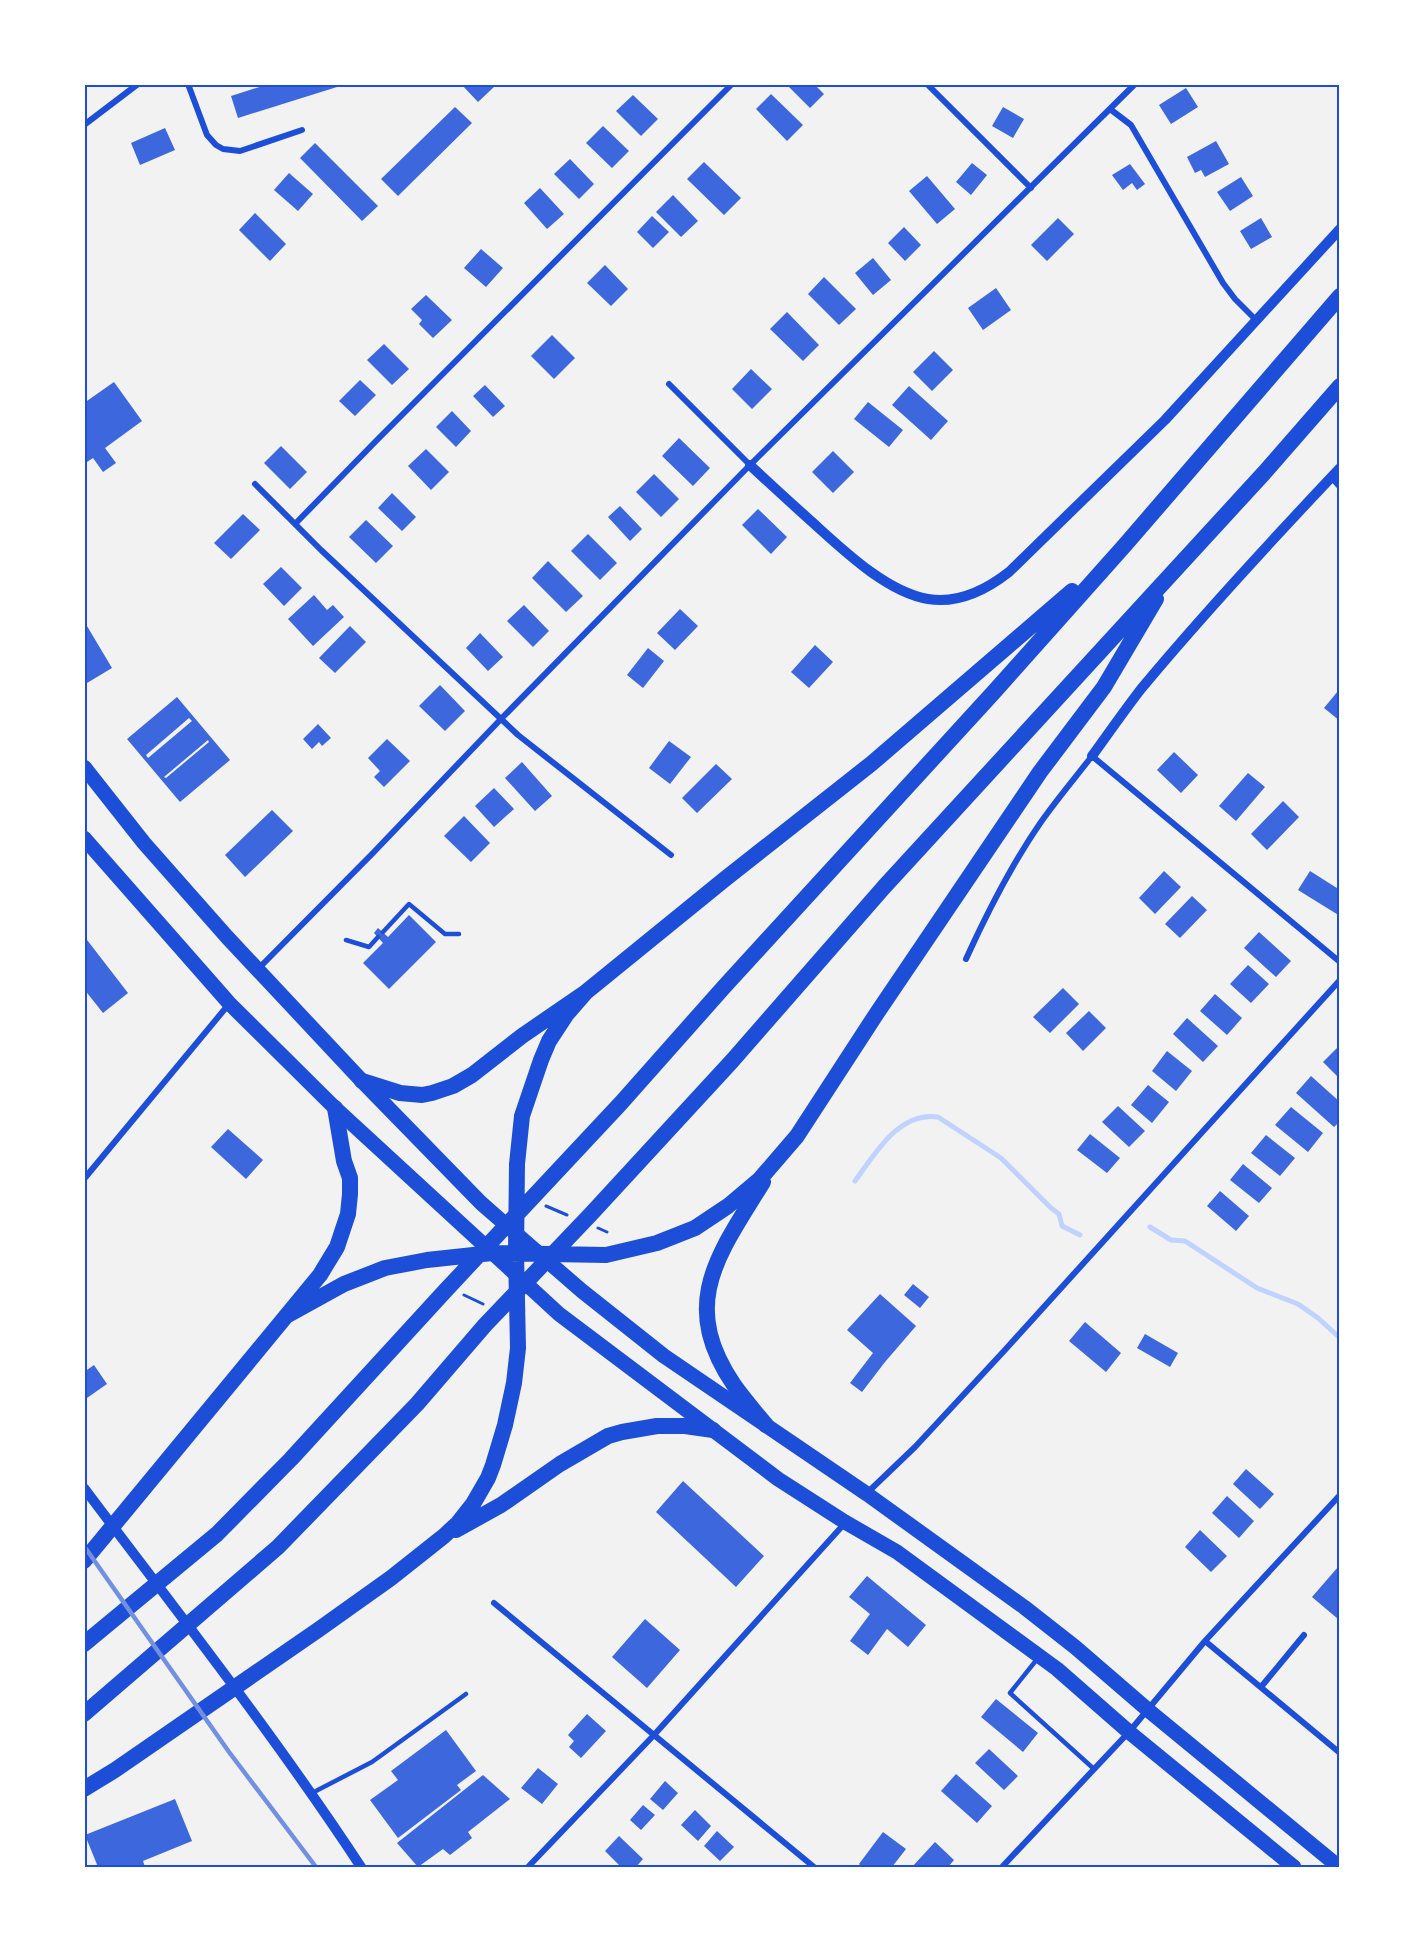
<svg xmlns="http://www.w3.org/2000/svg" width="1424" height="1951" viewBox="0 0 1424 1951" font-family="'Varela Round',sans-serif">
<style>
.lines{fill:none;stroke-linecap:round;stroke-linejoin:round}
.stream{stroke:#bfd3fe;stroke-width:5}
.building{fill:#3d67dc;fill-rule:evenodd}
.path{stroke:#1d4ed8;stroke-width:3}
.service{stroke:#1d4ed8;stroke-width:4.5}
.minor{stroke:#1d4ed8;stroke-width:6}
.tertiary{stroke:#1d4ed8;stroke-width:10}
.trunk{stroke:#1d4ed8;stroke-width:15}
.motorway{stroke:#1d4ed8;stroke-width:16}
.rail{stroke:#7290e2;stroke-width:4.5}
.neatline{fill:none;stroke:#1d4ed8;stroke-width:2}
</style>
<rect width="100%" height="100%" fill="#f2f2f2"/>
<g class="lines">
<path class="stream" d="M855,1181C875,1154 899,1111 938,1117L1001,1158L1051,1208L1059,1214L1062,1226L1080,1235
M1150,1227L1171,1240L1185,1241L1257,1288L1298,1304L1318,1318L1340,1338"/>
</g>
<path class="building" d="M269,84H336L337,87L238,118L231,96Z
M461,84H491L494,87L478,102Z
M786,84H814L824,94L810,108Z
M1186,88L1198,107L1171,124L1159,105Z
M771,94L803,125L787,141L756,109Z
M633,95L658,119L641,136L616,111Z
M455,107L472,123L398,196L381,179Z
M1003,107L1024,119L1013,138L992,126Z
M603,126L629,151L612,168L586,143Z
M165,128L175,150L140,165L131,143Z
M1216,141L1229,164L1205,177L1201,170L1195,173L1187,157Z
M315,143L378,206L362,221L300,158Z
M570,159L594,184L579,199L554,174Z
M704,162L741,198L724,215L687,179Z
M972,163L987,175L971,195L956,182Z
M1130,164L1145,184L1137,190L1132,183L1123,190L1112,175Z
M289,173L313,194L298,211L274,190Z
M927,176L955,209L937,224L909,191Z
M1241,177L1253,196L1230,211L1217,192Z
M540,188L564,214L547,229L524,203Z
M673,195L698,221L681,237L656,212Z
M255,213L286,244L270,261L239,230Z
M652,216L669,232L653,248L637,232Z
M1058,218L1074,234L1047,261L1031,245Z
M1261,218L1272,237L1251,249L1240,231Z
M904,227L921,245L905,261L888,243Z
M481,249L503,268L486,287L464,268Z
M873,258L891,280L873,295L855,273Z
M605,265L628,289L611,306L587,283Z
M824,277L856,309L839,325L808,294Z
M996,288L1011,310L983,330L968,308Z
M426,295L452,320L433,338L419,324L422,320L411,309Z
M787,312L819,345L803,361L770,329Z
M552,335L575,358L554,379L531,356Z
M384,344L409,369L392,385L367,360Z
M934,351L953,370L932,391L913,372Z
M751,369L772,389L752,409L732,389Z
M360,380L376,395L355,416L339,401Z
M114,382L142,421L105,448L116,463L103,472L93,458L84,464V403Z
M485,385L505,406L493,417L473,396Z
M909,386L948,421L931,440L892,405Z
M868,402L903,430L889,447L854,419Z
M452,411L471,431L456,447L436,427Z
M679,438L710,468L693,486L662,456Z
M281,446L307,472L290,489L264,463Z
M426,449L449,472L431,490L408,466Z
M833,451L854,472L833,493L812,472Z
M654,474L679,499L661,517L636,492Z
M392,493L416,517L402,531L378,508Z
M620,506L642,529L630,541L608,517Z
M758,509L787,537L771,554L742,525Z
M243,514L260,530L231,559L214,543Z
M366,520L393,546L376,563L349,537Z
M588,534L617,563L600,580L571,551Z
M548,561L583,596L566,612L532,578Z
M281,567L302,588L284,606L263,584Z
M314,595L327,610L333,605L344,617L313,646L288,619Z
M524,605L549,631L533,647L507,621Z
M680,609L698,626L675,650L657,633Z
M84,621L112,668L87,683L84,679Z
M350,626L366,642L335,673L319,658Z
M480,633L503,657L488,671L466,648Z
M815,645L833,662L809,688L791,672Z
M648,648L664,661L643,688L627,675Z
M440,685L465,711L445,731L419,706Z
M1338,691L1340,693V721L1324,708Z
M177,697L230,760L180,802L127,739ZM189,718L192,721L148,758L146,755ZM208,740L209,742L166,778L164,777Z
M318,724L331,738L322,746L319,742L312,749L303,739Z
M387,739L410,761L384,787L374,777L380,771L368,758Z
M669,741L691,757L670,784L649,768Z
M1174,752L1198,775L1181,793L1157,770Z
M522,762L552,796L535,811L505,778Z
M716,764L732,779L697,813L682,798Z
M1248,773L1265,787L1236,821L1219,806Z
M494,788L514,809L494,827L475,806Z
M1283,801L1299,817L1267,850L1251,834Z
M272,810L293,831L245,877L225,855Z
M464,816L490,843L471,862L444,836Z
M1164,871L1181,887L1155,914L1139,898Z
M1310,871L1340,890V916L1298,890Z
M1192,896L1207,910L1180,938L1165,924Z
M409,915L436,942L389,989L363,963L383,943L374,933L378,928L388,937Z
M1259,932L1291,961L1276,977L1244,948Z
M84,936L128,993L103,1013L84,989Z
M1248,965L1269,984L1251,1003L1230,984Z
M1063,988L1079,1004L1050,1033L1033,1017Z
M1215,994L1242,1018L1227,1035L1200,1011Z
M1089,1011L1106,1028L1083,1051L1066,1033Z
M1187,1018L1218,1046L1203,1062L1173,1034Z
M1340,1045V1079L1323,1062Z
M1167,1051L1192,1071L1176,1091L1152,1071Z
M1311,1076L1340,1102V1121L1334,1127L1296,1093Z
M1148,1085L1169,1102L1152,1123L1131,1105Z
M1118,1106L1145,1131L1129,1147L1102,1122Z
M1291,1107L1323,1133L1308,1152L1275,1125Z
M228,1129L263,1160L246,1179L211,1147Z
M1090,1134L1120,1158L1107,1173L1077,1150Z
M1266,1135L1295,1158L1280,1176L1251,1153Z
M1243,1164L1272,1188L1259,1203L1230,1180Z
M1220,1191L1249,1216L1236,1231L1207,1206Z
M913,1284L929,1297L920,1308L904,1295Z
M880,1294L916,1326L885,1362L862,1392L850,1383L873,1353L847,1330Z
M1085,1322L1121,1353L1106,1372L1069,1341Z
M1145,1334L1178,1353L1170,1367L1137,1348Z
M94,1365L107,1384L84,1400V1372Z
M1246,1469L1274,1494L1260,1509L1233,1484Z
M683,1481L764,1556L736,1587L656,1512Z
M1227,1496L1254,1521L1239,1538L1212,1513Z
M1200,1530L1227,1556L1211,1572L1185,1547Z
M1338,1567L1340,1569V1617L1338,1619L1312,1597Z
M867,1576L926,1625L908,1647L887,1629L868,1655L850,1641L870,1614L849,1597Z
M645,1619L680,1650L647,1688L612,1657Z
M996,1699L1038,1733L1023,1752L981,1717Z
M587,1714L606,1731L581,1758L569,1747L574,1741L568,1735Z
M446,1730L476,1771L457,1785L461,1790L398,1838L370,1800L398,1780L391,1771Z
M989,1749L1018,1776L1004,1790L975,1763Z
M538,1768L558,1784L542,1804L521,1788Z
M956,1774L992,1806L977,1823L941,1791Z
M483,1775L510,1799L468,1832L472,1838L450,1855L443,1849L418,1867L397,1843Z
M665,1781L678,1793L663,1810L650,1799Z
M175,1799L192,1841L143,1861L145,1867H98L85,1835Z
M643,1805L655,1815L641,1830L630,1820Z
M695,1810L711,1826L698,1841L681,1825Z
M717,1831L734,1847L720,1861L704,1846Z
M883,1832L906,1849L892,1867H862L859,1864Z
M619,1836L643,1859L636,1867H621L605,1851Z
M935,1842L954,1860L948,1867H912Z"/>
<g class="lines">
<path class="path" d="M546,1206L567,1215
M598,1228L607,1232
M464,1295L483,1304"/>
<path class="service" d="M383,932L409,904L445,934H459
M346,940L369,947L378,937
M1038,1658L1010,1693L1094,1769
M312,1793L372,1762L466,1694"/>
<path class="minor" d="M188,84L207,135L216,145L223,149L240,151L302,130
M927,84L1031,188
M1110,109L1131,125L1223,283L1235,299L1256,320
M84,125L138,84
M669,384L750,465
M1331,477L1340,487
M255,484L321,550L518,735L671,855
M295,524L377,440L732,84
M966,959C988,911 1011,865 1041,822C1057,799 1075,778 1092,756L1340,962
M258,969L372,854L501,719L750,465L1135,84
M84,1179L229,1004
M867,1493L915,1447L1004,1351L1340,980
M494,1603L814,1867
M1205,1641L1340,1753
M1261,1687L1304,1635
M528,1867L654,1735L845,1523
M1002,1867L1129,1732L1205,1641L1340,1495"/>
<path class="tertiary" d="M750,465C770,484 791,503 811,521C842,549 886,592 928,599C958,604 986,590 1009,572L1165,420L1340,229
M1092,756C1108,734 1124,711 1141,689C1204,613 1272,540 1340,468
M84,1488C178,1613 275,1736 361,1867"/>
<path class="trunk" d="M84,767L144,843L227,937L362,1081L481,1203L537,1252L582,1291L664,1356L867,1494L1024,1607L1075,1647L1148,1710L1339,1867
M84,838L229,1003L335,1108L559,1314L778,1479L845,1522L897,1552L1057,1669L1129,1732L1294,1867"/>
<path class="motorway" d="M362,1081L400,1093L422,1095L432,1093L453,1086L472,1075L522,1036L586,992L725,879L871,764L1072,591
M763,1182C719,1254 678,1303 734,1385C744,1399 755,1412 766,1425
M286,1316L344,1284L385,1268L427,1260L492,1253L606,1255L657,1243L695,1228L728,1206L760,1179L797,1136L877,1013L1040,772L1104,687L1156,599
M456,1530L501,1505L560,1464L608,1436L622,1432L657,1426H685L713,1430
M84,1561L320,1275L337,1247L348,1214L350,1194V1178L344,1161L335,1108
M84,1644L217,1534L291,1459L445,1291L621,1103L723,988L993,693L1125,545L1340,296
M84,1714L278,1547L417,1404L485,1325L591,1214L732,1061L884,887L1264,473L1340,386
M84,1789L115,1770L318,1630L391,1578L444,1536L458,1523L473,1504L488,1478L493,1465L505,1425L514,1383L518,1348L516,1252L517,1164L522,1116L541,1060L549,1041L566,1015L586,992"/>
<path class="rail" d="M84,1546L229,1752L316,1867"/>
</g>
<rect width="1424" height="1951" fill="none" stroke="#ffffff" stroke-width="171"/>
<rect x="86" y="86" width="1252" height="1780" class="neatline"/>
</svg>
